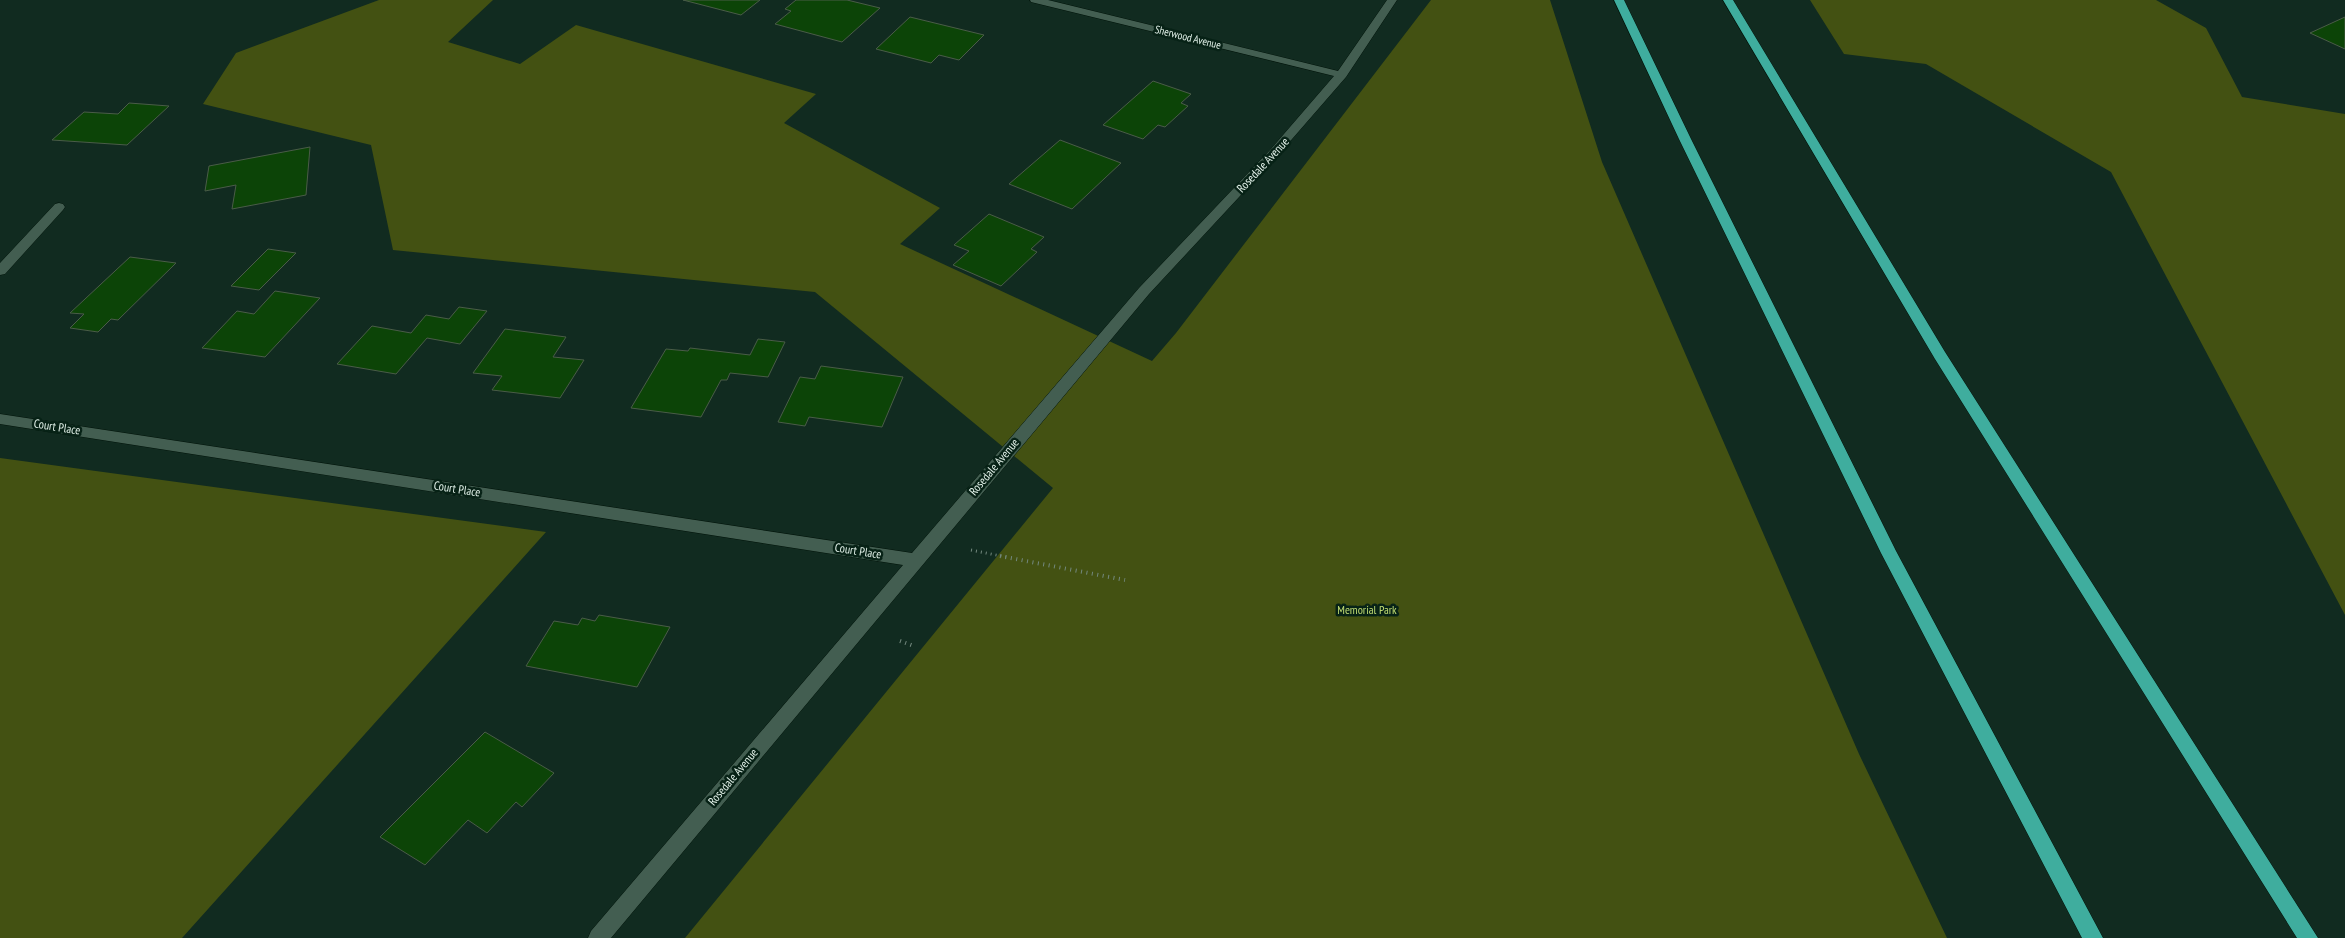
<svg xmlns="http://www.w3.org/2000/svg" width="2345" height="938" viewBox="0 0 2345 938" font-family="'PT Sans Narrow',sans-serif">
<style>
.green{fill:#435112}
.building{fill:#0c4407;stroke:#4a5c48}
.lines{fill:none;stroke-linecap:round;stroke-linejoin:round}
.minor-casing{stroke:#001309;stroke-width:1}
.highway-casing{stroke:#001309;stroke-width:1}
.path-far1{stroke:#74897f;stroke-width:3;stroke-dasharray:1 4;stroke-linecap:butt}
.path{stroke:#74897f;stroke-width:4;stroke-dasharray:1 4.5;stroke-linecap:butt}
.minor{fill:#435e51;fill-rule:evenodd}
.highway{fill:#3fad9e;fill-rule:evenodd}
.labels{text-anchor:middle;stroke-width:5;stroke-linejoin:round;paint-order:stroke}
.far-street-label{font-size:11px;fill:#e1f0e8;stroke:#072216}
.street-label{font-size:12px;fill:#e1f0e8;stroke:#072216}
.park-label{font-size:12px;fill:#c1dc73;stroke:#072216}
</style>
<rect width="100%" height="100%" fill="#112b20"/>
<path class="green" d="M379,0H493L448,42L520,64L576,25L816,94L784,123L940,208L900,244L1152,361L1176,333L1431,0H1550L1602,162L1859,754L1947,938H685L1053,488L815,292L393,250L371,145L203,104L236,53Z
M1810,0H2156L2206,28L2242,97L2345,114V615L2111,172L1926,64L1844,54Z
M0,458L546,532L182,938H0Z"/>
<path class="building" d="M683,0H760L741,15Z
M796,0H847L880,8L842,42L775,24L791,11L785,9Z
M910,17L984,35L959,60L939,55L931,63L876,49Z
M2345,17V49L2310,33Z
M1153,81L1191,94L1181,103L1188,106L1165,127L1158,125L1143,139L1103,125Z
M129,103L169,106L127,145L52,140L84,112L118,114Z
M1060,140L1121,163L1072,209L1009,184Z
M310,147L306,195L232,209L236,185L205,191L209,166Z
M989,214L1044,237L1031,249L1037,252L1001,286L953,265L969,251L954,245Z
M268,249L296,253L259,290L231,286Z
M130,257L176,263L118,320L111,319L98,332L70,328L84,314L70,313Z
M275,291L320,298L265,357L202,348L237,311L254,314Z
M459,307L487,311L460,344L427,338L396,374L337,364L372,326L411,333L426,315L449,319Z
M505,329L566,337L553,357L584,360L560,398L492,390L502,376L473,373Z
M758,339L785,342L768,377L730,373L727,380H721L701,417L631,408L666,349L688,351L690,348L750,355Z
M821,366L903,377L882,427L809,417L805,426L778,422L800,377L815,379Z
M599,615L670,627L637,687L526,666L554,621L578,625L582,618L595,621Z
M485,732L554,773L522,807L516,802L487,833L468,820L425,865L380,837Z"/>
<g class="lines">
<g class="minor-casing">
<path id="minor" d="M1030,0H1048L1338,71L1387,0H1397L1346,77L1279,154L1149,294L611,938H588L591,931L903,565L0,424V414L912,553L1139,288L1271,149L1334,76L1031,2Z
M59,203L63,204L65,207L63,210L5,274L0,275V263L55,204Z"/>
</g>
<g class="highway-casing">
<path id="highway" d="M1614,0H1624L1691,139L1896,551L2103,938H2082L1881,553L1679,139Z
M1723,0H1733L1945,352L2318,938H2297L1935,359Z"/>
</g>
<path class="path-far1" d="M971,550L1006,557"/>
<path class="path" d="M1000,556L1125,580
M900,641L914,646"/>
<use href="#minor" class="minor"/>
<use href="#highway" class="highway"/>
</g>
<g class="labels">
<g class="far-street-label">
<text transform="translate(1188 37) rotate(14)" y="4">Sherwood Avenue</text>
</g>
<g class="street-label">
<text transform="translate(1263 165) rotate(-47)" y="4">Rosedale Avenue</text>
<text transform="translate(57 427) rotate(9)" y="4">Court Place</text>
<text transform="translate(994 467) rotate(-50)" y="4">Rosedale Avenue</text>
<text transform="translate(457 489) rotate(9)" y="4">Court Place</text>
<text transform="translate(858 551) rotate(9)" y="4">Court Place</text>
<text transform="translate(733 777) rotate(-50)" y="4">Rosedale Avenue</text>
</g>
<g class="park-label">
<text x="1367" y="614">Memorial Park</text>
</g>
</g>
</svg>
